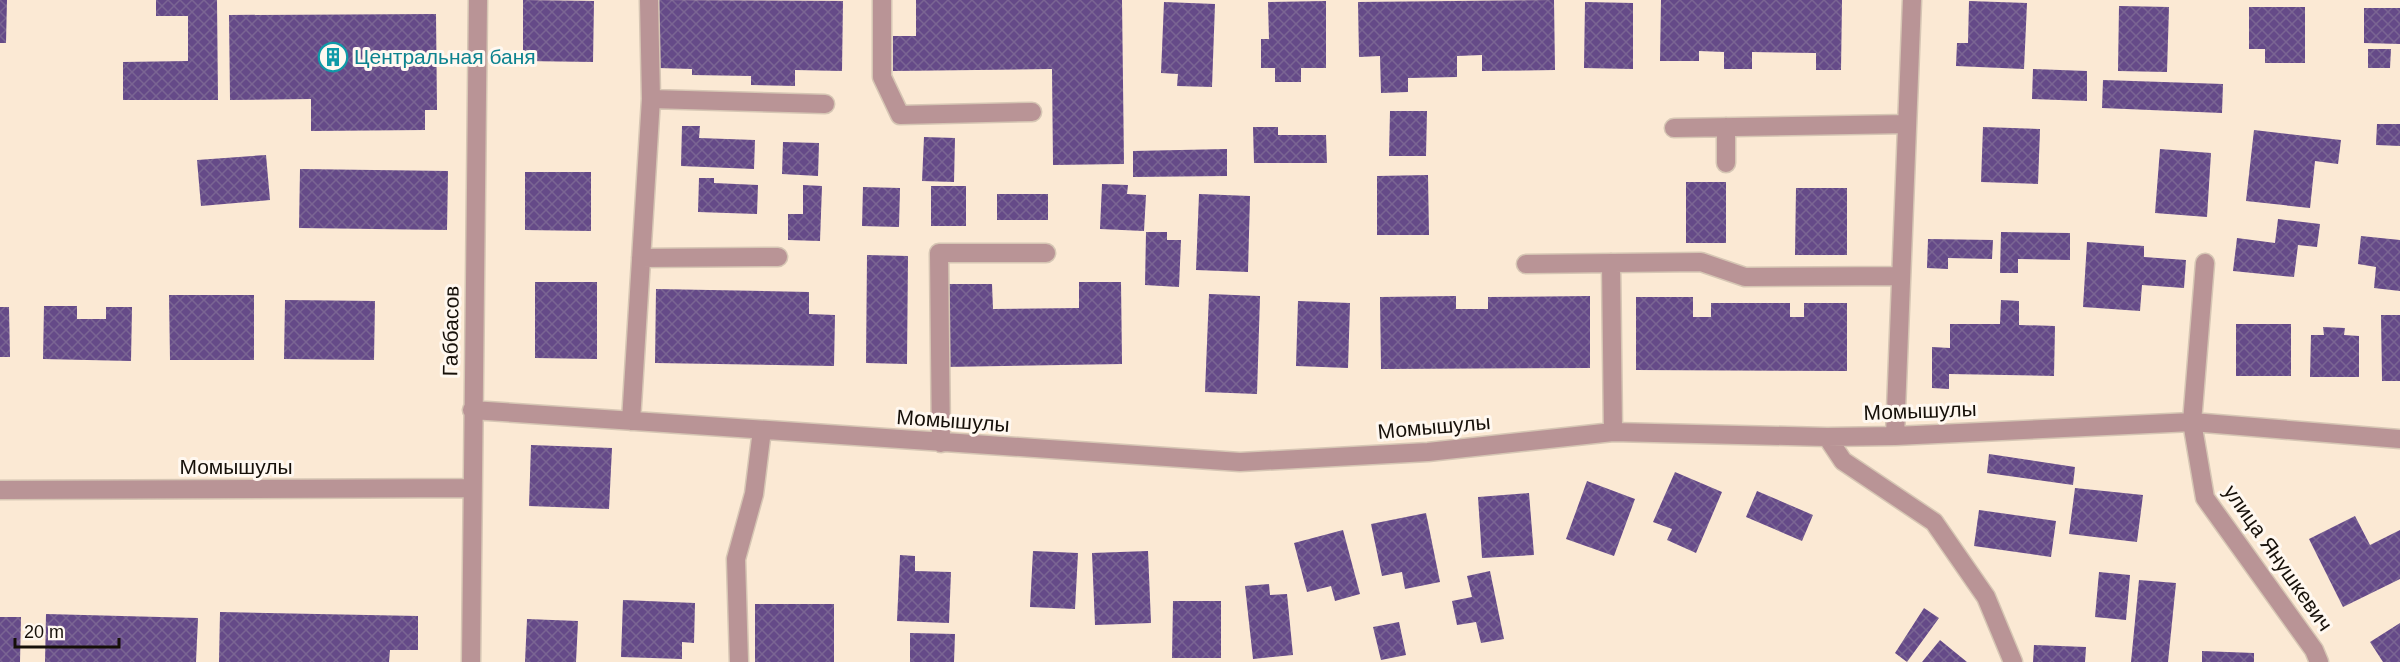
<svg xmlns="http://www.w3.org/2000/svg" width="2400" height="662" viewBox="0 0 2400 662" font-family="Helvetica,sans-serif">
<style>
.building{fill:url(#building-cross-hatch)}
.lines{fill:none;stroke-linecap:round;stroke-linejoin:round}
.minor-casing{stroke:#d6c6b4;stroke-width:21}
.minor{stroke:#b99496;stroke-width:18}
.labels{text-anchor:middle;stroke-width:6;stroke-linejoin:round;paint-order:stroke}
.culture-label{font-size:21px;fill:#0d838f;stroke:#fff8f0;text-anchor:start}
.street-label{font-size:21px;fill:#161009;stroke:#fff8f0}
</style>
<defs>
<pattern id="building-cross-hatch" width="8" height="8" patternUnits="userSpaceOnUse" patternTransform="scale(1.5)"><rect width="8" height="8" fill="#654a88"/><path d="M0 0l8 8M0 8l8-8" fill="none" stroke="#7a6593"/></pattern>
</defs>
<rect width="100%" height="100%" fill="#fbe9d4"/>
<path class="building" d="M0,0H7L6,43H0Z
M156,0H217L218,100H123V62L188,61V16H156Z
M523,0L594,1L593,62L523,61Z
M659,0L843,1L842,71L795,70V86L751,85V76L692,75V69L658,68Z
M916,0H1122L1124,164L1053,165L1052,69L893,71V36H916Z
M1554,0L1555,70L1482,71V55L1457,56V77L1408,78V92L1381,93L1380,56L1359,57L1358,2Z
M1661,0H1842L1841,70H1816V53L1752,52V69H1724V52L1699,51V61H1660Z
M1326,1V68H1301V82H1275V68H1261V39H1269L1268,2Z
M1969,1L2027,3L2024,69L1956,66L1957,43H1968Z
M1164,2L1215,4L1212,87L1177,86L1178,74L1161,73Z
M1585,2L1633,3V69L1584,68Z
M2119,6L2169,7L2167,72L2118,71Z
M2249,7H2305V63H2265V49H2249Z
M2364,8H2400V44L2364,43Z
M436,14L437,110H425V130L311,131V99L230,100L229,15Z
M2368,49H2391L2390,68H2368Z
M2033,69L2087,71V101L2032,99Z
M2103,80L2223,84L2222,113L2102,108Z
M1390,111H1427L1426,156H1389Z
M2377,124H2400V146L2376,145Z
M682,126H700L699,138L755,140L754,169L681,166Z
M1253,127H1278V135H1326L1327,163H1254Z
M1983,127L2040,129L2038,184L1981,182Z
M2254,130L2341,140L2338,164L2315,161L2310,208L2246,201Z
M924,137L955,138L954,182L922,181Z
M783,142L819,143L818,176L782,174Z
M1227,149V176L1133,177V151Z
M2160,149L2211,153L2207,217L2155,213Z
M266,155L270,200L201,206L197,160Z
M300,169L448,171L447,230L299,228Z
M525,172H591V231L525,230Z
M1428,175L1429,235H1377V176Z
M699,178H714V183L758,185L757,214L698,212Z
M1686,182H1726V243H1686Z
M1102,184L1128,185L1127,194L1146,195L1144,231L1100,229Z
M803,185L822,186L820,241L788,240V214H803Z
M931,186H966V226H931Z
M863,187L900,188L899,227L862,226Z
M1796,188H1847V255H1795Z
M997,194H1048V220H997Z
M1199,194L1250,196L1248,272L1196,270Z
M2278,219L2320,224L2317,247L2298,245L2294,277L2233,271L2237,238L2275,243Z
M1146,232H1167V240H1181L1179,287L1145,285Z
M2001,232L2070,233V260L2018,259V273H2000Z
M2361,236L2400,240V291L2374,288L2376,267L2358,264Z
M1928,239L1993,240L1992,259L1948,258V269L1927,268Z
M2087,242L2144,246V257L2186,260L2184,288L2142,285L2140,311L2083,307Z
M867,255L908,256L907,364L866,363Z
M535,282H597V359L535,358Z
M1079,282H1121L1122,364L945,367L943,284H992L993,309L1079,308Z
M656,289L809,292V314L835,315L834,366L655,363Z
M1209,294L1260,296L1257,394L1205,392Z
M169,295H254V360H170Z
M1456,296V309H1488V297L1590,296V368L1381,369L1380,297Z
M1636,297H1693V317H1711V303H1790V317H1804V303H1847V371L1636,370Z
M285,300L375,301L374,360L284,359Z
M2001,300L2019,301V325L2055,326L2054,376L1949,374V389L1932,388V347L1950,348V324H2000Z
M1298,301L1350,303L1348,368L1296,366Z
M44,306H77V319H106V307H132L131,361L43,359Z
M0,307H9L10,357H0Z
M2381,315H2400V381H2382Z
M2236,324H2291V376H2236Z
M2323,327L2345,328L2344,335L2359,336V377H2310L2311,335H2324Z
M531,445L612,448L609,509L529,506Z
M1989,454L2075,467L2073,485L1987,473Z
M1675,472L1722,492L1696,553L1667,540L1672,529L1653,522Z
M1587,481L1635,499L1614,556L1566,539Z
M2075,488L2143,495L2137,542L2069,534Z
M1757,491L1813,515L1802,541L1746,517Z
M1529,493L1534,555L1482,558L1478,497Z
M1979,510L2056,521L2051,557L1974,546Z
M1426,513L1440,582L1405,589L1402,572L1382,576L1371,524Z
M2355,516L2370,545L2400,530V579L2343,607L2309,539Z
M1343,530L1360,594L1335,601L1331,586L1307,592L1294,543Z
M1033,551L1078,553L1075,609L1030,607Z
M1148,551L1151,623L1095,625L1092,553Z
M900,555L915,556V571L951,572L949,623L897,621Z
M1490,571L1504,639L1481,643L1476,622L1457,625L1452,601L1472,597L1467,576Z
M2099,572L2130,575L2126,620L2095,617Z
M2139,580L2176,583L2168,662H2131Z
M1269,584L1270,595L1287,594L1293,655L1253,659L1245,586Z
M623,600L695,603L694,643L682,642V659L621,657Z
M1173,601H1221V658H1172Z
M755,604H834V662H755Z
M1924,608L1939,618L1907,662L1895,653Z
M220,612L418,616V650H390L389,662H219Z
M46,614L198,618L196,662H45Z
M0,617H21L20,662H0Z
M527,619L578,621L576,662H525Z
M1399,622L1406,655L1381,660L1373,627Z
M2400,623V662H2383L2370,642Z
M910,633L955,634L954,662H910Z
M1940,640L1967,662H1922Z
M2034,645L2086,647L2085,662H2033Z
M2202,651L2254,653V662H2202Z"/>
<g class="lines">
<g class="minor-casing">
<path id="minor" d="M882,0V77L900,115L1032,112
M651,99L825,104
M1726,127V163
M1674,128L1907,124
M641,258L778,257
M1611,263L1613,432
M2205,263L2192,422L2205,498L2314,650L2319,662
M1526,264L1701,262L1745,277L1900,276
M472,410L1240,462L1428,452L1613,432L1827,437L1895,436L2192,422L2400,439
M631,421L651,99L649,0
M1895,436L1912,0
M1827,437L1843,461L1934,522L1986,597L2013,662
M941,443L939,253H1046
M0,490L472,488
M471,662L478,0
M739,662L736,559L754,494L762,430"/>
</g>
<use href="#minor" class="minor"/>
</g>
<defs>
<g id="building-ring" transform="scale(1.5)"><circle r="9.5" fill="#fff8f0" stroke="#0f9aa8" stroke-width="1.5"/><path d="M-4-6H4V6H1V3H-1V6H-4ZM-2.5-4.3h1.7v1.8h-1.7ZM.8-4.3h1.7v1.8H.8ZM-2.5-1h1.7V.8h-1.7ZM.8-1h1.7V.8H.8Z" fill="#0f9aa8"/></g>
</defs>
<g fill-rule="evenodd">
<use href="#building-ring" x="333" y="57"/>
</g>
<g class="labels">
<g class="culture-label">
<text x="354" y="64">Центральная баня</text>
</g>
<g class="street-label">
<text transform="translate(451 331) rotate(-89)" y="7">Габбасов</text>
<text transform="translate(1920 411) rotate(-2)" y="7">Момышулы</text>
<text transform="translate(953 421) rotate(4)" y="7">Момышулы</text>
<text transform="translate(1434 427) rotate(-5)" y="7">Момышулы</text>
<text x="236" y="474">Момышулы</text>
<text transform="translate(2278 558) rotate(55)" y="7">улица Янушкевич</text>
</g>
</g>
<path d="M15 638v9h104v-9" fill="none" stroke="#161009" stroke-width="3"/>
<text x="24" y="638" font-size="18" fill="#161009" stroke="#fff8f0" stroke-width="4.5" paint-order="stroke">20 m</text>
</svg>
